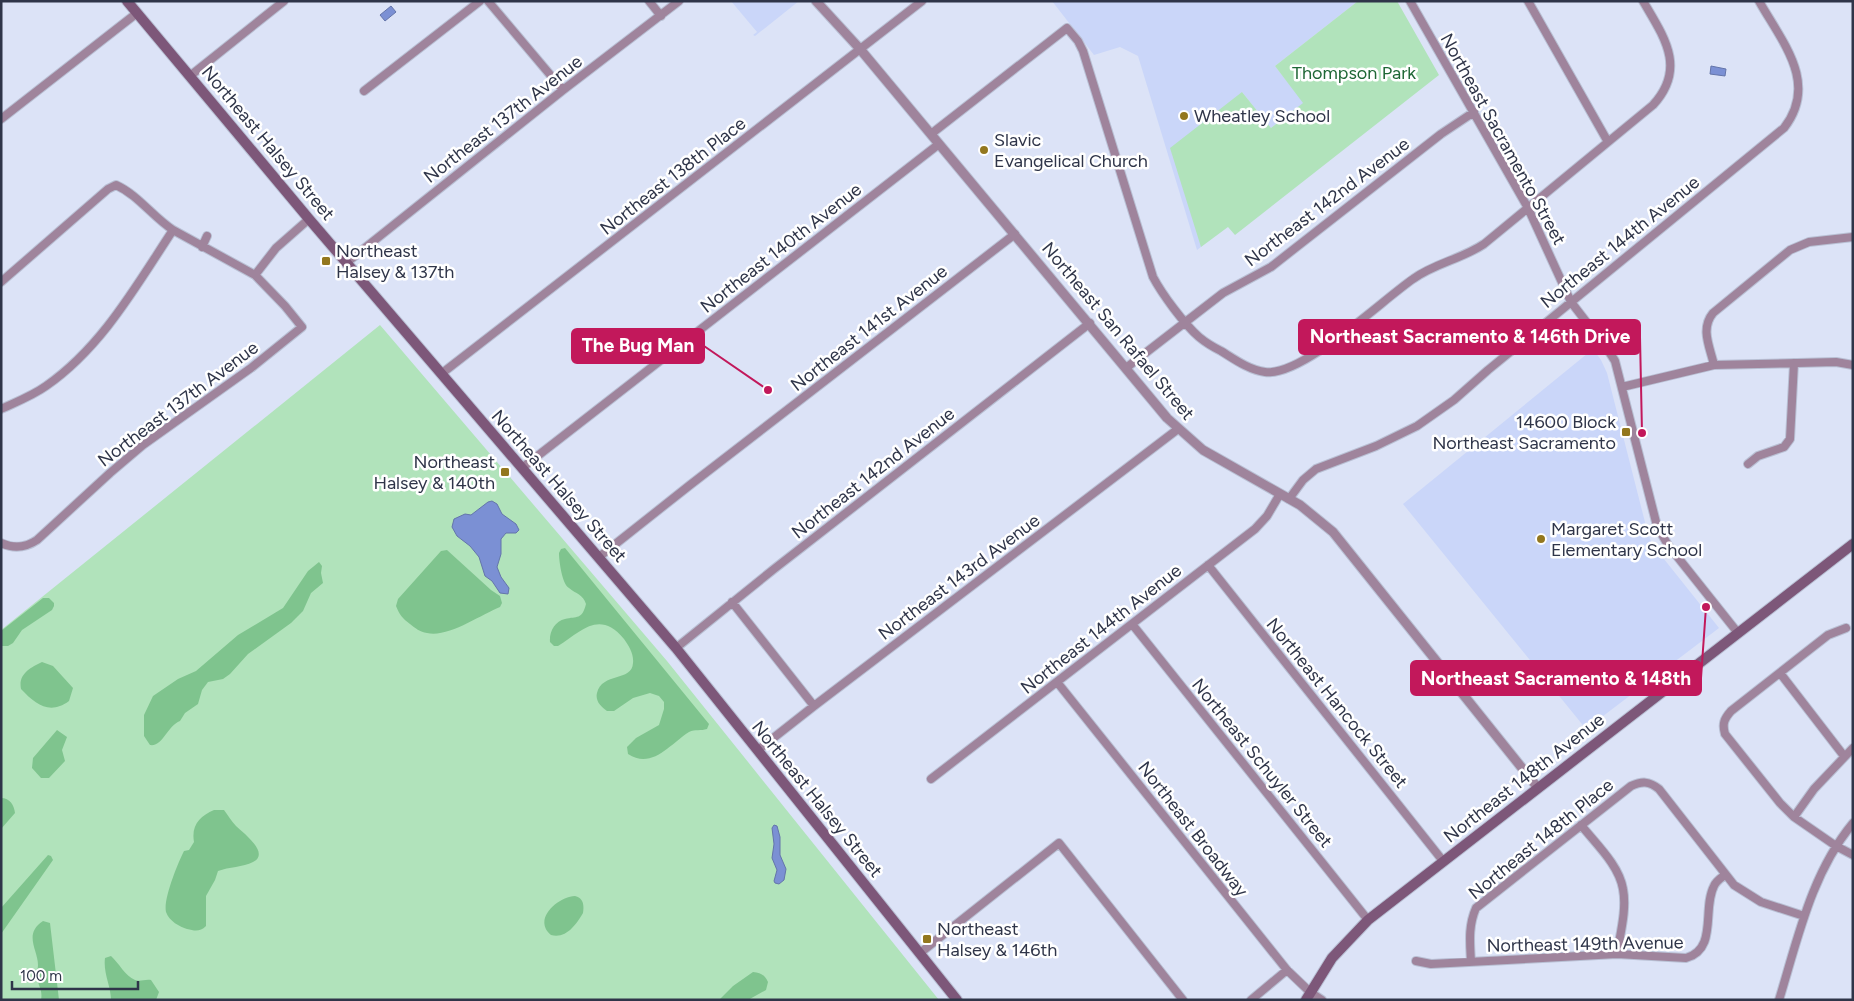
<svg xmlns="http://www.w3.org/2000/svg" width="1854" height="1001" viewBox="0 0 1854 1001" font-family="Figtree,sans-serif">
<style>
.built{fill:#cad6f9}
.green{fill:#b1e3bb}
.forest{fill:#7fc48e}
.water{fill:#7b90d4;stroke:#6475aa}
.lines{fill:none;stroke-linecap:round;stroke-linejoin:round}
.minor-casing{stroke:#b9c0d4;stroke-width:10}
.tertiary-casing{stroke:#b9c0d4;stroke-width:11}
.secondary-casing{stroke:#b9c0d4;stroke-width:12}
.minor{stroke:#9f849c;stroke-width:8}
.tertiary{stroke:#9f849c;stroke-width:9}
.secondary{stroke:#7d5779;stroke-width:10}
.poi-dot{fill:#93771e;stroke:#fff;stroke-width:2}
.labels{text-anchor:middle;stroke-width:5;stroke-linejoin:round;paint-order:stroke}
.park-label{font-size:18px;fill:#1e6735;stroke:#fff}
.poi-label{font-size:18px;fill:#2f3549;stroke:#fff;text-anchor:start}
.street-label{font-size:18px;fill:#2f3549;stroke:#fff}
.leader{fill:none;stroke:#c2185b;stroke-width:2}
.callout-dot{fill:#c2185b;stroke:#fff;stroke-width:2}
.callout{fill:#c2185b;stroke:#c2185b;stroke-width:2}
.callout-label{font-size:19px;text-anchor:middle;font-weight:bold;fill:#fff}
</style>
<rect width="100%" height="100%" fill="#dce3f7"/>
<path class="built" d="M731,1H799L755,36L753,35L757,32Z
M1052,1H1358L1275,66L1304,103L1271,128L1242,92L1201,247L1197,250L1138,56L1120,47L1094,55Z
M1593,349L1601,360L1607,373L1648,534L1652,544L1719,628L1586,729L1403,504Z"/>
<path class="green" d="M1358,1H1397L1439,75L1235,235L1228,227L1201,247L1170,148L1242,92L1271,128L1303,103L1275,66Z
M380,325L667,661L939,1000H1V630Z"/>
<path class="forest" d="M565,548L709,724L707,729C701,731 695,729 689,732C670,744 652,770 628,754L627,747L636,738L659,725L664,709V702L659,696L650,693L633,698L614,711H607C601,707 595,701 597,693C602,672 632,682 633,663C634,654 629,646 624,639C599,609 581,632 558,646H554L550,642C549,632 555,621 565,619C577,616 582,620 586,604C583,594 576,594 569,588C562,584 559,561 559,553L561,549Z
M447,550L491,590L500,596L502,603L500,607C480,615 448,638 427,633C420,632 415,628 410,624C403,619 399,614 396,606L398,599L441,551Z
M319,562L322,566L321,573L323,583L311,593L303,611L291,623L248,654L230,674L223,679L208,682L202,690L198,704L185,713L180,721C167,726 163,747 150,745L144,736V715L153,696L178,679L196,671L238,635L283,608L308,571Z
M43,598H49L54,603V606L52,610L22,630L13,643L8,646H1V631Z
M42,662L53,666L73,688L69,701C50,715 36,705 21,689C18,674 30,668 42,662Z
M57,730L67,737L62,750L65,761L49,778H41L32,768L33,758Z
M1,798C10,798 14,805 15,813L1,829Z
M214,810H224C228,815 231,821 236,826C242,832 271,853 253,862C243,867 229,867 218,871L215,880L206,896V926C200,932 195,931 187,929C180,927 169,921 166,912C163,899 178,863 184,851L189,850L194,842C191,825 200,816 214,810Z
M48,855L51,856L53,860L1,934V908Z
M575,896C584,898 584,906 583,913C576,925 566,939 551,935C532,919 558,897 575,896Z
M43,921L50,923L59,1000H41C43,990 38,986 37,977C36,973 38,969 38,965C38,950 23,934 43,921Z
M111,956C119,963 125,976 135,980C140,982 145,979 151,980L159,992L156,1000H111C111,986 103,973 105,958Z
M753,972C761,973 765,975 768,982L766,990L748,1000H719L733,986Z"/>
<path class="water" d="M391,6L396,12L385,21L380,15Z
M1711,66L1726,69L1725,76L1710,74Z
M492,501L497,504L502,514L516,524L519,530L516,533H506L501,539V554L497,567L501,577L509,588L508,594L500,593L492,581L485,576L479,557L470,546L457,536L452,527L454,519L465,514L471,515L488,502Z
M774,825L777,826L780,837V855L786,869L784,880L779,884L775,883L774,881L777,870L772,858L774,844L772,828Z"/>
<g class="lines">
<g class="minor-casing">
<path id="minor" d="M488,1L563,90
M649,1L661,16
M1410,1L1528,208L1571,302L1608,350L1615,361L1657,526L1668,545L1738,633
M1528,1L1608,142
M190,76L284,1
M364,91L480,1
M1,119L137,13
M931,134L1067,28L1078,41L1083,51L1153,277C1162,294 1184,324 1199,337C1205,342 1213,347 1221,351C1234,359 1249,370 1265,372C1302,377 1381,301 1413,279C1435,263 1462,259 1484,244L1653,105C1687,68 1664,37 1643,1
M202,247L207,236
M346,263L563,90L679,1
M255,275L276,248L309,219
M1,282L108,189L116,185C138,195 153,217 173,230L255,275L285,306L302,327L251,368L143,445L110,473L37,540C25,548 14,549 1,543
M1714,365C1710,347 1700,329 1713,313L1790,250L1809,242L1853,237
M1126,368L1223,293L1271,267L1441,134L1474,112
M441,374L922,1
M1622,387L1714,365L1836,362L1853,365
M1,409C16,402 32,396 46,386C102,347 136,286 173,230
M1748,464L1758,456L1784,447L1790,439L1794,363
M522,468L939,144
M1289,499L1303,480L1316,469L1376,446L1417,426L1454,400L1488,370L1784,128C1819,83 1782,42 1759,1
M599,557L690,485L1015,234
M1208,565L1443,861
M732,602L814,706
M1132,624L1368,920
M1846,628L1828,635L1731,711C1724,719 1722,724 1725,734L1780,803L1794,817L1836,846L1853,855
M676,648L774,569L1090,323
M1780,673L1844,756
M1057,682L1287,970L1310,992L1322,1000
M758,750L814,706L1178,429
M931,779L1255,529L1267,516L1280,494
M1794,817L1814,789L1853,748
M1581,825C1596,844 1619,865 1623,889C1627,910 1620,934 1617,954
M920,953L1059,843L1183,1000
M1416,961L1431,964L1617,954L1686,958C1718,949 1702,909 1714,886C1716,881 1721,878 1725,875
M1471,962C1470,943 1468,926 1476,908L1631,786C1642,781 1649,781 1659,789L1734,885L1761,902L1804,916
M1251,1000L1287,970
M1779,1000C1798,938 1811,874 1853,823"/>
</g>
<g class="tertiary-casing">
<path id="tertiary" d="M816,1L860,49L1167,418L1203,450L1300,505L1333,532L1538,788"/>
</g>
<g class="secondary-casing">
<path id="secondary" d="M127,1L309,219L676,648L957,1000
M1306,1000L1332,958L1368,920L1853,544"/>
</g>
<use href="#minor" class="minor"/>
<use href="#tertiary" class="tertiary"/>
<use href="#secondary" class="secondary"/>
</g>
<g class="poi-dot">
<circle cx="1184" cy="116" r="5"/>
<circle cx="984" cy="150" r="5"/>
<rect x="321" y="256" width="10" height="10" rx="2.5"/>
<rect x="1621" y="427" width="10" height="10" rx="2.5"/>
<rect x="500" y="467" width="10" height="10" rx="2.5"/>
<circle cx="1541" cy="539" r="5"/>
<rect x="922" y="934" width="10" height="10" rx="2.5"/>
</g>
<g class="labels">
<g class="park-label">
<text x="1354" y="79">Thompson Park</text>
</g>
<g class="poi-label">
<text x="1194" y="122">Wheatley School</text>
<text x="994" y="146">Slavic<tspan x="994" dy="21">Evangelical Church</tspan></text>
<text x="336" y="257">Northeast<tspan x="336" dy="21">Halsey &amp; 137th</tspan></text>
<text x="1616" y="428" text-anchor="end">14600 Block<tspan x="1616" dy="21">Northeast Sacramento</tspan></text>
<text x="495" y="468" text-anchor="end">Northeast<tspan x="495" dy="21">Halsey &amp; 140th</tspan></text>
<text x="1551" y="535">Margaret Scott<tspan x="1551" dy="21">Elementary School</tspan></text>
<text x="937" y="935">Northeast<tspan x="937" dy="21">Halsey &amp; 146th</tspan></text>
</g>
<g class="street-label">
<text transform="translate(503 119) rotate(-38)" y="6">Northeast 137th Avenue</text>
<text transform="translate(1503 139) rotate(61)" y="6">Northeast Sacramento Street</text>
<text transform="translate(268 143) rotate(50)" y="6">Northeast Halsey Street</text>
<text transform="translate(673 176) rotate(-38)" y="6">Northeast 138th Place</text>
<text transform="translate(1327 202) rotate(-37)" y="6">Northeast 142nd Avenue</text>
<text transform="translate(1620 242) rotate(-39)" y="6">Northeast 144th Avenue</text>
<text transform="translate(781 248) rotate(-38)" y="6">Northeast 140th Avenue</text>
<text transform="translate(869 328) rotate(-38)" y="6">Northeast 141st Avenue</text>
<text transform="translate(1118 331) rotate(50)" y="6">Northeast San Rafael Street</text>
<text transform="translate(178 404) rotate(-37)" y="6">Northeast 137th Avenue</text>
<text transform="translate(873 473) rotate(-38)" y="6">Northeast 142nd Avenue</text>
<text transform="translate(559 486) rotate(49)" y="6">Northeast Halsey Street</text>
<text transform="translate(959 577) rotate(-37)" y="6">Northeast 143rd Avenue</text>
<text transform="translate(1101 629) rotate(-38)" y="6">Northeast 144th Avenue</text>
<text transform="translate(1337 703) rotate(51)" y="6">Northeast Hancock Street</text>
<text transform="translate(1262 763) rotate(51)" y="6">Northeast Schuyler Street</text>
<text transform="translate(1524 778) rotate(-38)" y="6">Northeast 148th Avenue</text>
<text transform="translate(817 799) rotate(51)" y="6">Northeast Halsey Street</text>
<text transform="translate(1193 829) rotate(52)" y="6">Northeast Broadway</text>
<text transform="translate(1541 839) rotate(-39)" y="6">Northeast 148th Place</text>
<text transform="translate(1585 944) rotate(-1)" y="6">Northeast 149th Avenue</text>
</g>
</g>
<path class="leader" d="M1642 433L1640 337M768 390L704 346M1706 607L1701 678"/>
<g class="callout-dot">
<circle cx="1642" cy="433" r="5"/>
<circle cx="768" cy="390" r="5"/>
<circle cx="1706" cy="607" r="5"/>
</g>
<g class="callout">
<rect x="1299" y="320" width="341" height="34" rx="5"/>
<rect x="572" y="329" width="132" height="34" rx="5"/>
<rect x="1411" y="661" width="290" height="34" rx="5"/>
</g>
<g class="callout-label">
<text x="1470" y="343">Northeast Sacramento &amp; 146th Drive</text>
<text x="638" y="352">The Bug Man</text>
<text x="1556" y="685">Northeast Sacramento &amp; 148th</text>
</g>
<rect width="1854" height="1001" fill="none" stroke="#2f3549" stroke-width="5"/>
<path d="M12 981v8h126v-8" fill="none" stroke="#2f3549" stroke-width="2.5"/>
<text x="20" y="981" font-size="15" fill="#2f3549" stroke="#ffffff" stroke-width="4" paint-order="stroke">100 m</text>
</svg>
